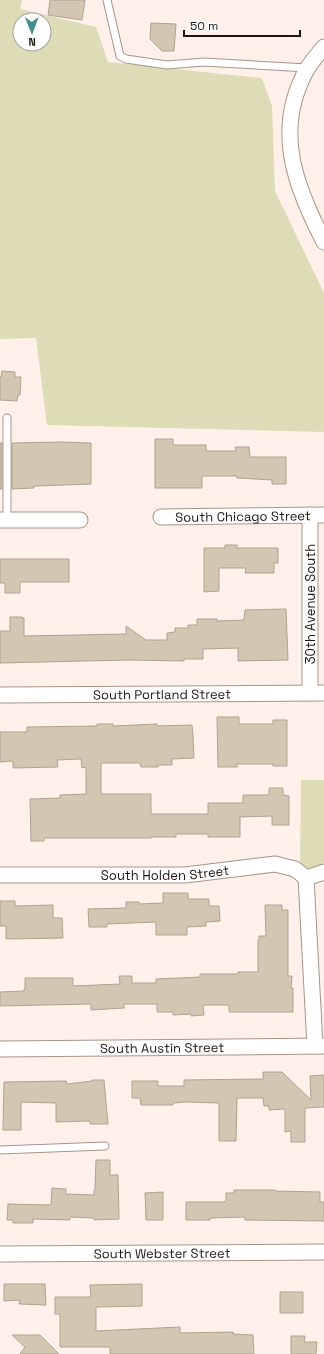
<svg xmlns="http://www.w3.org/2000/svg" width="324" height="1354" viewBox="0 0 324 1354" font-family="'Space Grotesk',sans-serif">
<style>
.green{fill:#dddcb7;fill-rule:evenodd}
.building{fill:#d3c7b4;stroke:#aea28f}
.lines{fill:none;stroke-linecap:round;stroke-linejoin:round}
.service-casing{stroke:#a89488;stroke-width:9}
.minor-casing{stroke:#a89488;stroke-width:17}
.service{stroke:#fff;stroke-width:7}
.minor{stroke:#fff;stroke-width:15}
.labels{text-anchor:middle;stroke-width:3;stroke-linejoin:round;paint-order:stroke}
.street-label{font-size:13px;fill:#1d1611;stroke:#fff}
</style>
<rect width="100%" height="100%" fill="#fff1ea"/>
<path class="green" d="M0,0H22L20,9L96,27L108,62L262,78L272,106L275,191L324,293V432L47,425L36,338L0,339ZM20,20H44V44H20Z
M301,780H324V865L304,871L300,868Z"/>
<path class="building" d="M50,0H85L82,20L48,15Z
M151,23L176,24L174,51H162L150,39Z
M2,371L15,372V377H21L20,395H18L17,401L0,400V376L1,377Z
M155,439H173V445H206V451H236L235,447H249L250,457H286V484H272V480L237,478V476H202V488H155Z
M61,442L91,443V484L37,486H34V488L12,489V443Z
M0,443H2V489H0Z
M225,545H237V548H278V563H274V573H245L246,568H219V591L204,592V548H225Z
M0,559H69V582H20V593H5V583H0Z
M286,609L288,660L238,661V648L203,649V659H184V661L130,660L0,663V631H10V617H22V618H24V636L126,634V626L146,640H167V633L175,632V628H188V625H197V619H217V621L244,620L245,610Z
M217,717H239V724H273V720H287V766H273V764H237V767H218Z
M97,724H113V726L157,724V726L192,725L193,735L194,758L172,759V765H158V767H141L140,763H101V794H151V814H208V803H243V795H269V788H283V795L289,796V825H272V816L240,817V837H208V834H176V837H151V838H44V841H31L30,799L60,798V795L86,794V767L82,768L81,759L57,760L58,767L13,768V761L0,762V732H27V727L97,726Z
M163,893H188V899H209V906H219L220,921L206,922V926L187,927V935H156V922L107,924V927H89L88,909L126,908V902H139V904L163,903Z
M0,901H15V906L53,905V918H62L63,938L6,939V926H0Z
M265,905H282V910H288V976H292L291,988H293V1012H229V1005H203L204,1015L191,1016V1014L173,1015V1012H157V1004H124V1008L91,1010V1004L0,1006V992L24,991V989H25V978H73V986L120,984L119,976H132V983H156V979L200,977V974H238V972H258V940H259V936H266Z
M263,1072H282L311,1100L310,1076L324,1075V1107L305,1108V1142H291V1131L285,1132V1109L269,1110V1106H264L263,1098H237L236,1141H219V1103L185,1102L173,1103V1105H141L140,1098H132V1081H158V1086H184V1080L263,1079Z
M92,1080H104L108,1124H90V1121L56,1122V1103L21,1102V1130H3L4,1082L66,1081L67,1084L92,1081Z
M96,1160H110V1175H118L119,1219L94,1220V1218L70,1217V1220L33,1219V1223H13V1220H7L8,1204L51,1205L52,1188L66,1189V1194L94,1195V1190H95Z
M234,1190H275V1191L320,1192V1202H324V1221L245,1220V1217L210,1218V1220H186V1202H224L226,1201V1193H234Z
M163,1192V1220H146L145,1193Z
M4,1284H45L46,1305L19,1304L20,1300L4,1301Z
M142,1284V1306L96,1307V1331L180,1327V1333L233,1332V1334L253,1335L254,1354H110V1347H60V1314H55V1297H91L90,1285Z
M280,1292H303V1313H280Z
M12,1335H40L59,1354H20L25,1347Z
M291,1336H305L304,1342H317L316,1354H291Z"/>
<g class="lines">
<g class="service-casing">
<path id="service" d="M107,0L120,56L126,59L167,65L204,62L307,68
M7,418V520
M0,1150L105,1146"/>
</g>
<g class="minor-casing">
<g id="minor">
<path d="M324,47C318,54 312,61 307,69C273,130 295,185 324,242"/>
<path d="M310,515V693"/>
<path id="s1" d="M161,517L324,515"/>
<path d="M0,520H80"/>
<path id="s2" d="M0,695L324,693"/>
<path id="s3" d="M0,875H185L275,864L295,869L306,878L324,872"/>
<path d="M306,878L315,1046"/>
<path id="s4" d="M0,1049L324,1046"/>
<path id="s5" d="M0,1254L324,1252"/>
</g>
</g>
<use href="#service" class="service"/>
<use href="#minor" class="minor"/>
</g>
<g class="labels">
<g class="street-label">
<text dy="5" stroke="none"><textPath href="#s1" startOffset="82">South Chicago Street</textPath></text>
<text transform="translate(310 604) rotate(-90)" y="5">30th Avenue South</text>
<text dy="5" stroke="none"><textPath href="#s2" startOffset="162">South Portland Street</textPath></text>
<text dy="5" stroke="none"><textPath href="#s3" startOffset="165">South Holden Street</textPath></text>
<text dy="5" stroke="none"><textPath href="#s4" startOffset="162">South Austin Street</textPath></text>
<text dy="5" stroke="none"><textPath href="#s5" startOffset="162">South Webster Street</textPath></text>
</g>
</g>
<g transform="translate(32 32) rotate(179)"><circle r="19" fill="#ffffff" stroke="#a5a2a0"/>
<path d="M0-3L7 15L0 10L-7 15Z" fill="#458d88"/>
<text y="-6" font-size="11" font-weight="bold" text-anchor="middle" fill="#1d1611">N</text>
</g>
<path d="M184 30v6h116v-6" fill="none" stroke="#1d1611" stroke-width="2"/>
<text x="190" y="30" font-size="12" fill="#1d1611" stroke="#ffffff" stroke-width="3" paint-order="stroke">50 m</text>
</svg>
